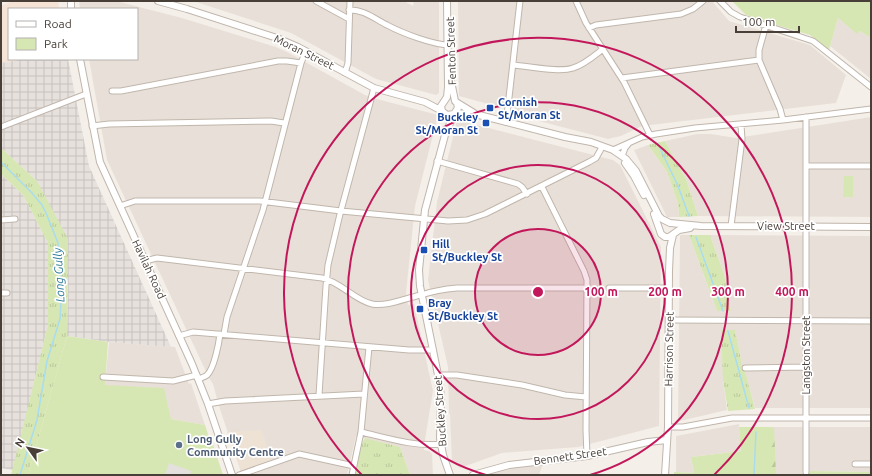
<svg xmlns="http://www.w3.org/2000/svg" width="872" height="476" viewBox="0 0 872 476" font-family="Ubuntu,sans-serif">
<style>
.residential{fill:#e8e0d8}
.commercial{fill:#f5e3d5}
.industrial{fill:url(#industrial-grid)}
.education{fill:#ede2d4}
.grass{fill:url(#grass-tufts)}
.forest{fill:url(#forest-firs)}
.green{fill:#d7e7b3}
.parking{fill:#e3e0de}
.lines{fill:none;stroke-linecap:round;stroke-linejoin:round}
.stream{stroke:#a8dcef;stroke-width:1.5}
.minor-casing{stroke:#c0b6ac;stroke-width:7}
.tertiary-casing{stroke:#c0b6ac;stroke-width:8}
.minor{stroke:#fff;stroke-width:5}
.tertiary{stroke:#fff;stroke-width:6}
.ring{fill:none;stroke:#c2185b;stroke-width:2}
.transit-dot{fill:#1a4fb4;stroke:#fff;stroke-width:1.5}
.service-dot{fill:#5c6f8a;stroke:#fff;stroke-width:1.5}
.labels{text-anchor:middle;stroke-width:3.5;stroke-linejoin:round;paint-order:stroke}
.street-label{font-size:11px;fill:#483f38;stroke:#fff}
.transit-label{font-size:11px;font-weight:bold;fill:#164399;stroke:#fff;text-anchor:start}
.service-label{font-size:11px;font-weight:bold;fill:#4e5e75;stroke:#fff;text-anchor:start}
.water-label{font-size:12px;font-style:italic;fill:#2e7b9a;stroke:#fff}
.centre{fill:#c2185b;stroke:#fff;stroke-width:2}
.ring-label{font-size:12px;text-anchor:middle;font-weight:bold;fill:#c2185b;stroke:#fff;stroke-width:3.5;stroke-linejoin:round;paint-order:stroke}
</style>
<defs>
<pattern id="industrial-grid" width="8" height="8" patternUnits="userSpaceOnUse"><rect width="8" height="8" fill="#e7e1de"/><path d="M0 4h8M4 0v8" fill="none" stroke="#c8c2bf"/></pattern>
<pattern id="grass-tufts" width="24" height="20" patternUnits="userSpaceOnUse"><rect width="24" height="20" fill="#d7e7b3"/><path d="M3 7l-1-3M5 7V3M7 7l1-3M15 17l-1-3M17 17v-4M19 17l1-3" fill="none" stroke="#bac79b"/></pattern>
<pattern id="forest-firs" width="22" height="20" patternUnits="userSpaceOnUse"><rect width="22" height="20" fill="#d7e7b3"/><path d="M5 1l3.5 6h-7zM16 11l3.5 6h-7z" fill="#bac79b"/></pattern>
</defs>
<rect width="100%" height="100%" fill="#f4efe9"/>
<path class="residential" d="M79,1H116L182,18L276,47L289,53L365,95L377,99L438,115L415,206L406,293L408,305L414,304L433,391L424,446V450L429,451L432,454L433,475H410L400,447L356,436L347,475H242L219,406L213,384L209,378L107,160L89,59H137V9H80Z
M193,1H404L413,6L414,1H439V93L436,95L376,79L291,33Z
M458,1H712L729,21L810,45L846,75L836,103L642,126L621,136L608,139L516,115L514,111L459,96Z
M838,18L857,33L860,31L871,38V79L830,46Z
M871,117V217L698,216L686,179L665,141L697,134H711L736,138Z
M457,120L613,160L620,165L661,247L659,426L578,447L502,453L460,468L452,462L450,414H449L448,367L428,280L437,202Z
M648,145L667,172L678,204L679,217H667L634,150Z
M680,235H689L717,311H731L724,274L710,235L871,236V408H755L745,372L742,370L741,368L742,364L735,331L723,380L727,410L680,421L678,420Z
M109,342L175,347L189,384L191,383L205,425L171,419L105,385Z
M739,424L741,451L691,457L694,473L676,472V436Z
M771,427H871V472L811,471L806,475H771Z
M543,463L539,475H482L508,468Z"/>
<path class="commercial" d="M13,1H58L59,9H9V59H25L1,63V6Z"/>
<path class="industrial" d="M25,59H68L89,166L171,347L109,342L67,336L68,279L37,181L1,148V63Z
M1,174L23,195L48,243V325L13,470L1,468Z"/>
<path class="education" d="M262,430L271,461L241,471L227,432Z"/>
<path class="grass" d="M665,141L686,179L698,216L679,217L678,204L667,172L648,145Z
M1,148L37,181L68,239L67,336L28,475H11L48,325V243L23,195L1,174Z
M689,235H710L724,274L731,311H717Z
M721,330H735L742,364L741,368L742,370L745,371L755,409L728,411L723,380Z
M365,438L400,447L410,475H355L362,443Z"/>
<path class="forest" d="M774,427L776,475H747L752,432Z"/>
<path class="green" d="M732,1H871V38L860,31L857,34L838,18L829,50L810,35L763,21L746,15Z
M844,176H853V197H843Z
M67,336L108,342L105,385L164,388L171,419L205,425L210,440L212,441L223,475H28Z
M739,427H771V475H674V472L694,473L691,457L741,451Z
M811,471L871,472V475H806Z"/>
<path class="parking" d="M169,463L191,471L190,475H165Z"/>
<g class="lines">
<path class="stream" d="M658,144L678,186L689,216
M1,162L32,193L42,205L46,213L58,243L62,285L60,319L47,361L37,420L20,475
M696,237L723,311
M728,331L749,408
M754,475L756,432"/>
<g class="minor-casing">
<path id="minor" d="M316,1L349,19
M576,1L586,23L624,82L650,135
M720,1L731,12L740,17L813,41L871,87
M349,10C363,9 375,19 387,25C402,33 433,45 450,45
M766,25L759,50V60L780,109L783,120
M589,28L596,25L681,14L693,9L703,1
M513,65C529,66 559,73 573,68C584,65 594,56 603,49
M345,73L348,63L350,1
M622,78L759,60
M112,91H121L278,61H287L301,63
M505,122L507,115L520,1
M92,126L109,124L271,121L284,123
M1,127L86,94
M613,150L642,137L656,134L695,128L783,120L871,109
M622,156L625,148L629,143
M437,161L518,184L522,187L527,194
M806,166H871
M542,187L584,271L587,280L586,430L587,456
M120,206L135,201H260L341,211L448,221L467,220L485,214L589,162L596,158L601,149
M1,220L15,219
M731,226L742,139L741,125
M145,261L157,258L322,278C341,282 354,300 372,304C387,307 406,298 421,295C433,291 445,289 457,288H587
M609,288H669
M1,293H7
M669,320L871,321
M224,334L227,317L263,210L301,63L306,51
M179,336L193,332L409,350H433
M745,368L806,367
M438,375H457L522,385L565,395L586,397
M103,377L173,381L197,375
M198,379C201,378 205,377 207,375C214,369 219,343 220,334
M319,395L326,286L328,265L340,214L374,88
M208,404L225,401L364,394
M668,427H683L732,418H871
M361,432C387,438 415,447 441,444
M855,464H871
M806,472V117
M239,475L299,454L354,466
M352,475L361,432L369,347"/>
</g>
<g class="tertiary-casing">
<path id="tertiary" d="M71,1V9
M158,1L187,9L277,38L298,47L374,88L425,102L442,111
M447,1L448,87L447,97L441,106L442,111L447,115L454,114L458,108L457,103
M80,59L100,162L192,364L208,404L232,475
M451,81L455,101
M456,102L474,113
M456,113L479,115L565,137L591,142L613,150L626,159L636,171L659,216L662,219L670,223L701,226L871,227
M625,163L634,176L644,195
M654,214L661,234L665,237H669L679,230L690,228
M450,475L443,455L440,438L441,396L438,375L420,286L419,270L425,210L445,135L454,114
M473,475L509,465L587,456L648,442L667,440
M665,475L668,427L669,271L670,248L673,235"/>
</g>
<use href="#minor" class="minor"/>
<use href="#tertiary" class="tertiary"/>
</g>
<circle cx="538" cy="292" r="63" fill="#c2185b" fill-opacity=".12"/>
<g class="ring">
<circle cx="538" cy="292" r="63"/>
<circle cx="538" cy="292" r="127"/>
<path d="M486 475A190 190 0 1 1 590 475"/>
<path d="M362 475A254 254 0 1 1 714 475"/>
</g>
<g class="transit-dot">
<rect x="486" y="104" width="8" height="8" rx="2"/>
<rect x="482" y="119" width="8" height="8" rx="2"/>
<rect x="420" y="246" width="8" height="8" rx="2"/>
<rect x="416" y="305" width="8" height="8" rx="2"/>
</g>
<circle class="service-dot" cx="179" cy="445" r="4"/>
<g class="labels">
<g class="street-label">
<text transform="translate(451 51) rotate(-92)" y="4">Fenton Street</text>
<text transform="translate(304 52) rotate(26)" y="4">Moran Street</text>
<text x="786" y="230">View Street</text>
<text transform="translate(149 269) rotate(65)" y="4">Havilah Road</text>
<text transform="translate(669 349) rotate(-89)" y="4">Harrison Street</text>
<text transform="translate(806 355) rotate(-90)" y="4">Langston Street</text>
<text transform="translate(440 411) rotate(-94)" y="4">Buckley Street</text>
<text transform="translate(570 456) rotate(-8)" y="4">Bennett Street</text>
</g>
<g class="transit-label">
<text x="498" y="106">Cornish<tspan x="498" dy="13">St/Moran St</tspan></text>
<text x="478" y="121" text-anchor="end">Buckley<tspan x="478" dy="13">St/Moran St</tspan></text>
<text x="432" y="248">Hill<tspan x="432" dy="13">St/Buckley St</tspan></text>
<text x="428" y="307">Bray<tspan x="428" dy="13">St/Buckley St</tspan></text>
</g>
<g class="service-label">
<text x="187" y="443">Long Gully<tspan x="187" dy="13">Community Centre</tspan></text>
</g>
<g class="water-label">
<text transform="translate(59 275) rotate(-93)" y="4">Long Gully</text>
</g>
</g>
<circle cx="538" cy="292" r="6" class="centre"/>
<g class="ring-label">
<text x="601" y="296">100 m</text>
<text x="665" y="296">200 m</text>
<text x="728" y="296">300 m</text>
<text x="792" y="296">400 m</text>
</g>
<rect width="872" height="476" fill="none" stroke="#483f38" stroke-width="4"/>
<rect x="8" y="8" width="130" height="52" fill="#ffffff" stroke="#b6b2af"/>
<rect x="16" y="21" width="20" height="6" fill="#ffffff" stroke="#b6b2af"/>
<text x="44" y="28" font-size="12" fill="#483f38">Road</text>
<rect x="16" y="38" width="20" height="12" fill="#d7e7b3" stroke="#b6b2af"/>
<text x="44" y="48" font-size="12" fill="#483f38">Park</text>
<g transform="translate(28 448) rotate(303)" stroke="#ffffff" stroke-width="3" paint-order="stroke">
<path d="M0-3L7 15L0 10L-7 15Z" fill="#483f38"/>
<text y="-6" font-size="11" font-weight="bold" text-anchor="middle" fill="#483f38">N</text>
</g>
<path d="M736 26v6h63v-6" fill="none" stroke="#483f38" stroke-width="2"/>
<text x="742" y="26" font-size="12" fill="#483f38" stroke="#ffffff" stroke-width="3" paint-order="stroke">100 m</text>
</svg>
